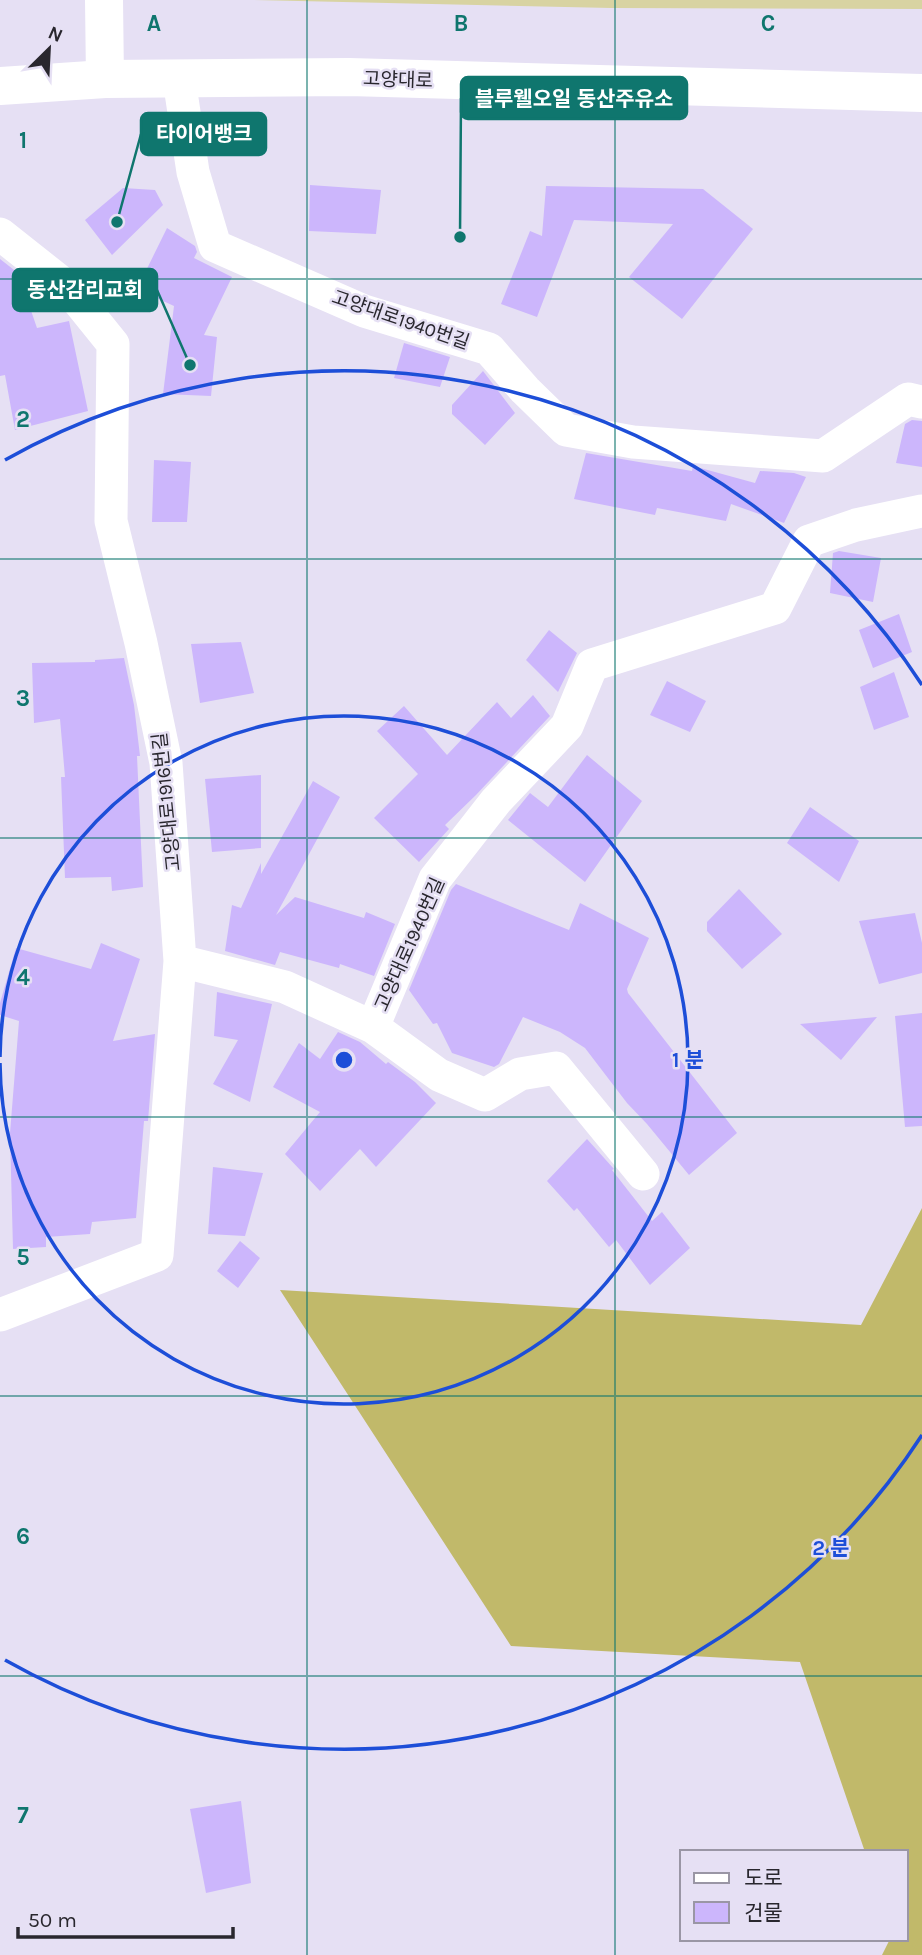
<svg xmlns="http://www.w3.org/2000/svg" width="922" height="1955" viewBox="0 0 922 1955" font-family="Karla,'Noto Sans KR',sans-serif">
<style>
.green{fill:#d8d3a2}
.forest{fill:#c1b96a}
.building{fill:#ccb6fc}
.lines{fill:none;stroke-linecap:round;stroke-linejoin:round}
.street{stroke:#fff;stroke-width:33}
.secondary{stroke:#fff;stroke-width:38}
.primary{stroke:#fff;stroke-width:38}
.grid{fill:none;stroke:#0f766e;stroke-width:2;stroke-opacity:0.55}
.ring{fill:none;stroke:#1d4ed8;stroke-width:3.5}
.labels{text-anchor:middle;stroke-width:5;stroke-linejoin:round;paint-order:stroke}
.street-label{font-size:19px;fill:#29272e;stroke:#e6e0f4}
.grid-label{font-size:23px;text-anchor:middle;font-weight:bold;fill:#0f766e;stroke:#e6e0f4;stroke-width:5;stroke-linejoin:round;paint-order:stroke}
.centre{fill:#1d4ed8;stroke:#e6e0f4;stroke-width:3.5}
.ring-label{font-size:21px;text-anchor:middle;font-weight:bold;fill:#1d4ed8;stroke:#e6e0f4;stroke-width:5;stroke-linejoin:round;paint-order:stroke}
.leader{fill:none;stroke:#0f766e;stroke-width:2.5}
.callout-dot{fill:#0f766e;stroke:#e6e0f4;stroke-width:2.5}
.callout{fill:#0f766e;stroke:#0f766e;stroke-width:2.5}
.callout-label{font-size:21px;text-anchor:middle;font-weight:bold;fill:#fff}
</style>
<rect width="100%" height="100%" fill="#e6e0f4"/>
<path class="green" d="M252,0H922V9L611,8Z"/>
<path class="forest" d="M922,1208V1955H882L890,1939H906V1852H865L800,1662L511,1646L280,1290L861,1325Z"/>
<path class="building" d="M310,185L381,190L376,234L309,231Z
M546,186L703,189L753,229L682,319L629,277L673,224L574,220L537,317L501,304L530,231L542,236Z
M123,188L155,190L163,205L112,255L85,220Z
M167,228L195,246L197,252L194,258L232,277L204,335L217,337L211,396L163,394L174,306L137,289Z
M0,259L18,273L37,328L69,321L88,411L15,430L5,375L0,376Z
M404,343L450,357L440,387L394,378Z
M483,371L515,413L485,445L452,414V405Z
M912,420L922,421V467L896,463L905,424Z
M586,453L692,471L693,466L755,483L760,471L794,473L806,477L784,523L731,504L726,521L657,508L655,515L574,499Z
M154,460L191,462L187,522H152Z
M839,551L881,558L873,602L830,593L833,553Z
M899,614L912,652L873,668L859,630Z
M549,630L577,653L558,692L526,660Z
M241,642L254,693L200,703L191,644Z
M124,658L134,705L140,756H137L143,887L112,891L111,877L65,878L61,777H65L60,719L34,723L32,663L95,662V660Z
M894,672L909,717L874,730L860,687Z
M667,681L706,701L690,732L650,715Z
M533,695L550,716L476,795L445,825L449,829L419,862L374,818L418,774L377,731L404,706L447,755L497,702L511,718Z
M587,755L642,801L585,882L508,820L530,793L548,807Z
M261,775V848L212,852L205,779Z
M313,781L340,797L276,915L295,897L364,918L366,912L395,924L374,976L340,964L339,968L280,952L275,965L225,951L232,905L241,908L261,863V874Z
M810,807L859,841L839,882L787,843Z
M456,884L569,930L580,903L649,938L627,989L628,993L737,1133L689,1175L647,1124L627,1103L585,1048L560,1032L523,1017L499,1064L494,1067L452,1053L437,1023L433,1024L409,990L451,890Z
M739,889L782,934L742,969L707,931V922Z
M915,913L922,943V973L879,984L859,921Z
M101,943L140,959L113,1041L155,1034L148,1121H144L136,1218L92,1222L90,1234L46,1237V1247L13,1249L10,1133L19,1021L0,1015V1003L16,948L91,969Z
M217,992L272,1004L250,1102L213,1084L238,1040L214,1036Z
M922,1013V1126L905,1127L895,1016Z
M877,1017L841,1060L800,1024Z
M338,1032L360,1042L386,1064L388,1062L415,1082L436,1103L376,1167L360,1149L320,1191L285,1154L320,1112L273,1087L299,1043L320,1059Z
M587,1139L614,1169L612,1170L652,1221L662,1212L690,1248L650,1285L616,1240L609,1247L577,1208L574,1211L547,1181Z
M213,1167L263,1173L245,1236L208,1234Z
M240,1241L260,1258L238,1288L217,1271Z
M241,1801L251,1883L206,1893L190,1809Z"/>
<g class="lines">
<path class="street" d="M179,79L193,172L215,246L364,311L489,349L525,390L566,430L633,442L823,456L908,399L922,402
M0,234L67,287L113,344L111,521L141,643L166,763L180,961L157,1255L0,1315
M180,961L285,987L373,1027L435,879L496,801L567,726L592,665L775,608L809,541L856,525L922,511
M373,1027L439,1075L485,1095L520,1074L556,1068L643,1174"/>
<path class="secondary" d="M104,0L105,79"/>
<path class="primary" d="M0,86L105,79L349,77L922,93"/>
</g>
<path class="grid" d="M307,0V1955M615,0V1955M0,279H922M0,559H922M0,838H922M0,1117H922M0,1396H922M0,1676H922"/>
<g class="ring">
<path d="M0 1057A344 344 0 1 1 0 1063"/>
<path d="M922 1435A689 689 0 0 1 5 1660M5 460A689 689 0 0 1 922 685"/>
</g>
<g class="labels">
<g class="street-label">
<text transform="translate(398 79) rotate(2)" y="7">고양대로</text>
<text transform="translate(401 319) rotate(19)" y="7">고양대로1940번길</text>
<text transform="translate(166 802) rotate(-96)" y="7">고양대로1916번길</text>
<text transform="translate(409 944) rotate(-66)" y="7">고양대로1940번길</text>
</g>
</g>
<g class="grid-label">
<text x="154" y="31">A</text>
<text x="461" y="31">B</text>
<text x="768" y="31">C</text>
<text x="23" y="148">1</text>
<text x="23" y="427">2</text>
<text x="23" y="706">3</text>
<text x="23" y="985">4</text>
<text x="23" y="1265">5</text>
<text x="23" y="1544">6</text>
<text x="23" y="1823">7</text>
</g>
<circle cx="344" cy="1060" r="10" class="centre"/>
<g class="ring-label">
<text x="688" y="1067">1 분</text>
<text x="831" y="1555">2 분</text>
</g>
<path class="leader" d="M460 237L461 98M117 222L141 134M190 365L157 290"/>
<g class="callout-dot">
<circle cx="460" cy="237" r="7"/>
<circle cx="117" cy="222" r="7"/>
<circle cx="190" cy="365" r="7"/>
</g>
<g class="callout">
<rect x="461" y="77" width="226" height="42" rx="7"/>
<rect x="141" y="113" width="125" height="42" rx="7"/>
<rect x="13" y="269" width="144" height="42" rx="7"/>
</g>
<g class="callout-label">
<text x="574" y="106">블루웰오일 동산주유소</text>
<text x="204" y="141">타이어뱅크</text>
<text x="85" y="297">동산감리교회</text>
</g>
<rect x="680" y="1850" width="228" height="91" fill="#e6e0f4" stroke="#9a96a5" stroke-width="2"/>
<rect x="694" y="1873" width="35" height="10" fill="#ffffff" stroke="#9a96a5" stroke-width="2"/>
<text x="744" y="1885" font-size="21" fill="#29272e">도로</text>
<rect x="694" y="1902" width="35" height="21" fill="#ccb6fc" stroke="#9a96a5" stroke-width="2"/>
<text x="744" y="1920" font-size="21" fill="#29272e">건물</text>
<g transform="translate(49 49) rotate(24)" stroke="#e6e0f4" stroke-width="5" paint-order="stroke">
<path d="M0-5L12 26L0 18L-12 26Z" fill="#29272e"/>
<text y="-10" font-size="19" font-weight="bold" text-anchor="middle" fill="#29272e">N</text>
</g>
<path d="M18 1927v10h215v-10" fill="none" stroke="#29272e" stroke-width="3.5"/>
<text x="28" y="1927" font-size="21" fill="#29272e" stroke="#e6e0f4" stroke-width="5" paint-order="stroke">50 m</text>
</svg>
